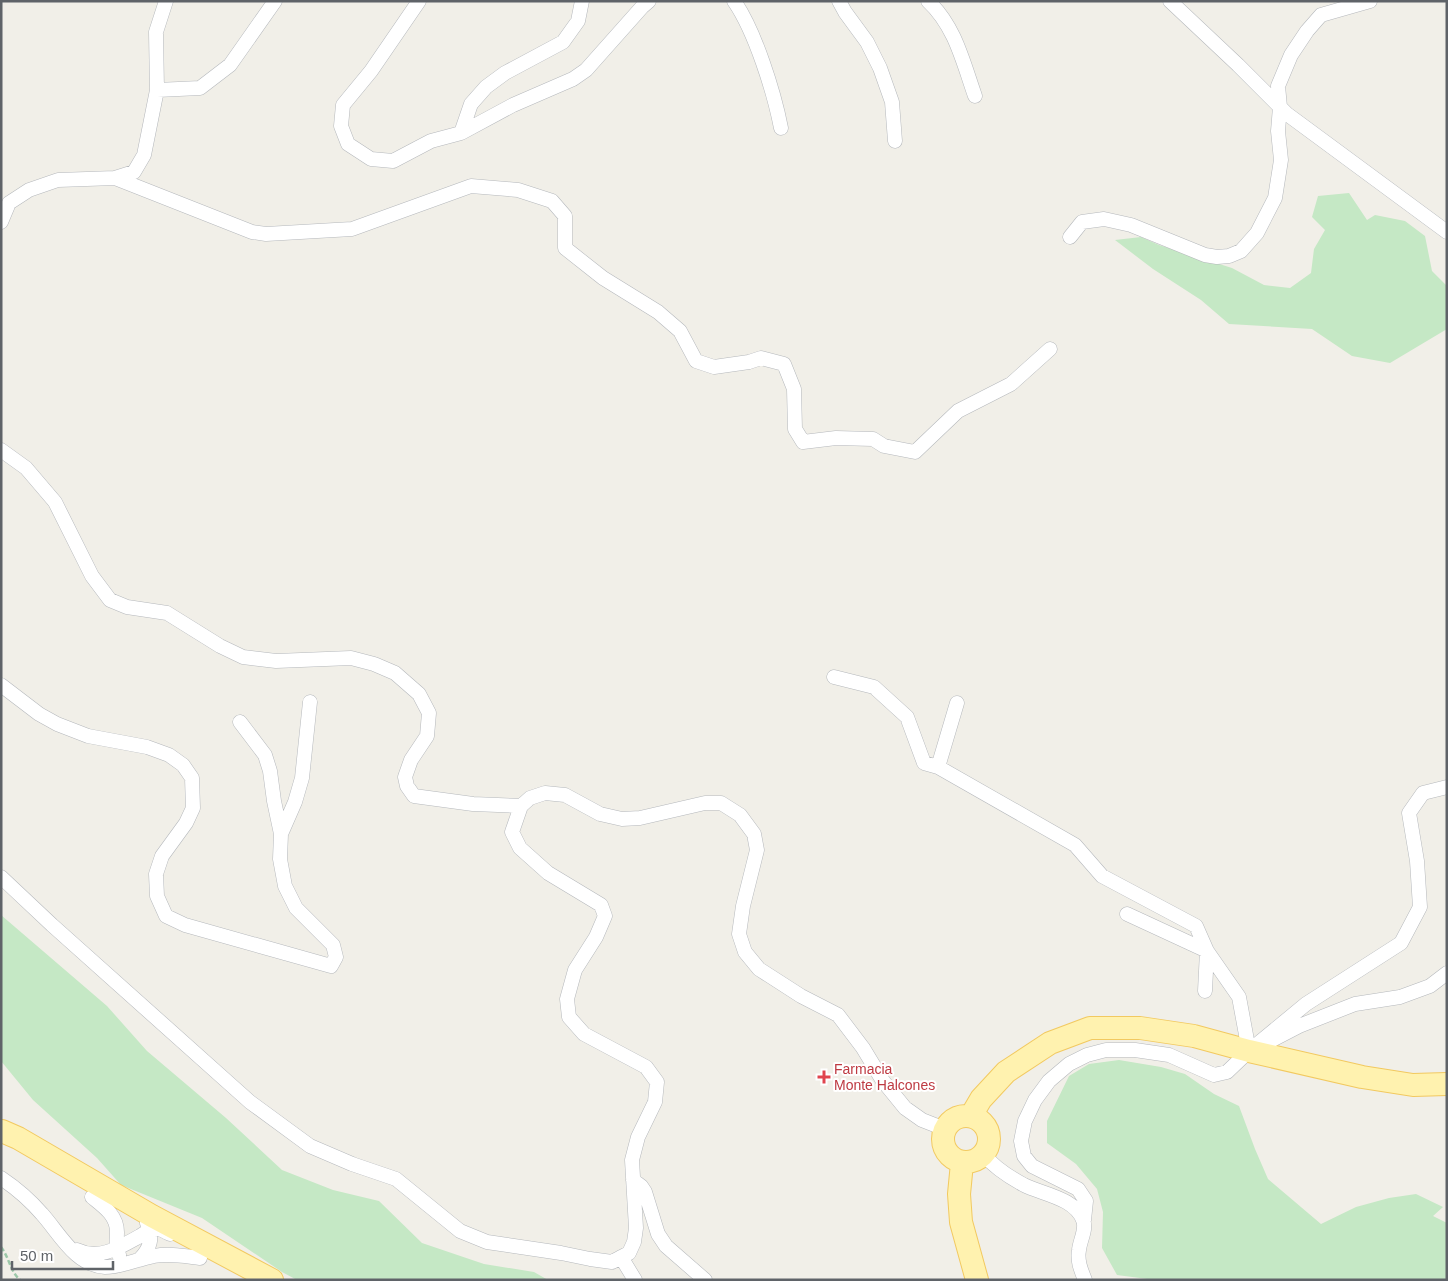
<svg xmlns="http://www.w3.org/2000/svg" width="1448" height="1281" viewBox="0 0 1448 1281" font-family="Helvetica,sans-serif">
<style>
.green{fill:#c5e8c5}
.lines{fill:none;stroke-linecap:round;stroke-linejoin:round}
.street-casing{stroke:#b5b8bc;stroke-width:15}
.primary-casing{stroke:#f2c960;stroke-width:24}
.path{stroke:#9cc7a9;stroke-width:2.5;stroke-dasharray:5 2.5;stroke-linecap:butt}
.street{stroke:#fff;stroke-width:14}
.primary{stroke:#fff2af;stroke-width:22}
.health-dot{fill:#e0444e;stroke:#fff;stroke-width:2}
.labels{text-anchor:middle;stroke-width:4;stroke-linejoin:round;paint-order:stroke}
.health-label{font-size:14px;fill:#be3a42;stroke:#fff;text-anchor:start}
</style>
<rect width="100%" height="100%" fill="#f1efe8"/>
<path class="green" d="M1349,193L1367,220L1375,215L1405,221L1425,236L1432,271L1447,286V329L1390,363L1352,356L1312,329L1229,324L1201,300L1153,269L1115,240L1141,237L1159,245L1232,268L1264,285L1290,288L1311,273L1314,249L1325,230L1312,217L1318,196Z
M1,915L107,1006L147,1051L226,1118L282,1170L333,1190L379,1201L422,1243L484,1264L534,1272L548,1280H297L282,1272L202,1218L121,1185L97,1158L33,1100L1,1061Z
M1119,1060L1161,1067L1185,1074L1214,1094L1239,1106L1255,1149L1268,1179L1321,1224L1356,1207L1389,1198L1416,1194L1443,1207L1433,1216L1447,1223V1280H1155L1117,1275L1102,1248L1103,1212L1097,1189L1076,1164L1047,1143V1121L1069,1076L1089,1064Z"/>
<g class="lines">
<g class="street-casing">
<path id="street" d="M419,1L371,71L343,105L341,126L348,144L371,159L393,161L431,141L461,133L513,105L573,79L586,70L642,7L649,1
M734,1C755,31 774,92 781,128
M839,1L845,12L867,42L880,68L892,102L895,141
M928,1C955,26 963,62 975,96
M1170,1L1238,65L1287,114L1447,232
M157,90L200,88L230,65L275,1
M461,133L471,104L486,87L505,73L563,42L578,21L582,1
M115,178L252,232L266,234L352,229L471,186L518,190L552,201L565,216V248L603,278L658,312L680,331L696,361L714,367L749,362L761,358L784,364L794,389L795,429L803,442L836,438L873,439L884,446L915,452L958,411L1011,384L1050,349
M1,222L9,203L29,190L58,180L115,178L134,172L144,155L157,90L156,32L166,1
M1070,237L1082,222L1104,219L1131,225L1205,255L1217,257L1229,256L1241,251L1257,233L1275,198L1281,160L1278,131L1280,107L1278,86L1291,55L1307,31L1321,15L1370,1
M1,450L26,468L55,502L92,576L110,600L127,607L167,613L220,646L243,657L276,661L351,658L374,664L395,673L419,694L429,713L427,736L411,760L405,777L407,786L414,796L473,804L521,806
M834,677L874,687L907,717L924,763L938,767L1075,845L1102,876L1196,926L1207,951L1239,997L1249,1051
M1,685L39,714L57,724L88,736L147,747L169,755L183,765L192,778L193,808L186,823L162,856L156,874L157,896L166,916L185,925L331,966L336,957L333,945L296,908L285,886L280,859L281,834L274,801L270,771L265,755L240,722
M938,767L957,703
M281,834L295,802L302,778L310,702
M1,877L52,925L250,1102L310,1146L352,1164L396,1179L460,1231L487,1242L561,1253L590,1259L612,1262L629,1253L634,1242L636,1228L632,1160L638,1137L655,1102L657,1082L646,1067L584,1034L569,1017L567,999L575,970L596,937L605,916L601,905L548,873L520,848L512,832L521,806L530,798L545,793L565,795L600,814L622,819L640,818L705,803H721L740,815L754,834L757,850L743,906L739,934L745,952L759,969L801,996L838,1015L863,1048L883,1081L905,1108L922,1120L945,1129
M1127,914L1207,951
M1205,991L1207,951
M1272,1040L1299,1026L1355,1004L1400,997L1430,986L1447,973
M984,1155C995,1168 1009,1177 1024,1185C1042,1194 1075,1198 1083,1220C1087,1229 1080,1240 1079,1250C1077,1261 1081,1270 1085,1280
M1,1178C16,1188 30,1200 42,1214C60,1234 75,1265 105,1267C122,1267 137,1259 154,1256C169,1253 184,1256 200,1258
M633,1180L641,1186L645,1192L658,1234L666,1246L705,1280
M92,1197C103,1206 117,1215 117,1232C117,1242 115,1244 119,1255
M1084,1220L1086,1201L1078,1189L1032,1166L1024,1156L1021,1141L1025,1121L1035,1100L1049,1081L1069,1064L1087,1055L1106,1050H1135L1169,1055L1214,1075L1227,1072L1249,1051L1306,1004L1401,943L1420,907L1417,861L1409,813L1423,793L1447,787
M77,1250C99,1261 120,1247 140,1236C146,1232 152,1228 159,1229C162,1230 166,1232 170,1234
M621,1257L635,1280
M139,1260C151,1248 153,1238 147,1223"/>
</g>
<g class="primary-casing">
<path id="primary" d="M943 1139a23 23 0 1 1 46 0a23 23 0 1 1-46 0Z
M971,1116L981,1099L1006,1072L1050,1043L1090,1028H1140L1194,1036L1249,1051L1362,1077L1413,1085L1447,1084
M2,1131L18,1138L152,1216L272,1280
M962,1163L959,1194L961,1222L977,1280"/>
</g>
<path class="path" d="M1,1247C9,1257 10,1271 20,1280"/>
<use href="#street" class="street"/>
<use href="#primary" class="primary"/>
</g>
<path class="health-dot" d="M821.5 1069.5h5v5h5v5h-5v5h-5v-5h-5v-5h5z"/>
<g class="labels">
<g class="health-label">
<text x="834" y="1074">Farmacia<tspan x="834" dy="16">Monte Halcones</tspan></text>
</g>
</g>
<rect width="1448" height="1281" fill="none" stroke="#5f6368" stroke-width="5"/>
<path d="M12 1261v8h101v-8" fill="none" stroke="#5f6368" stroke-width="2.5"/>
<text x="20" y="1261" font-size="15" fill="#5f6368" stroke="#ffffff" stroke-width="4" paint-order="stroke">50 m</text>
</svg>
